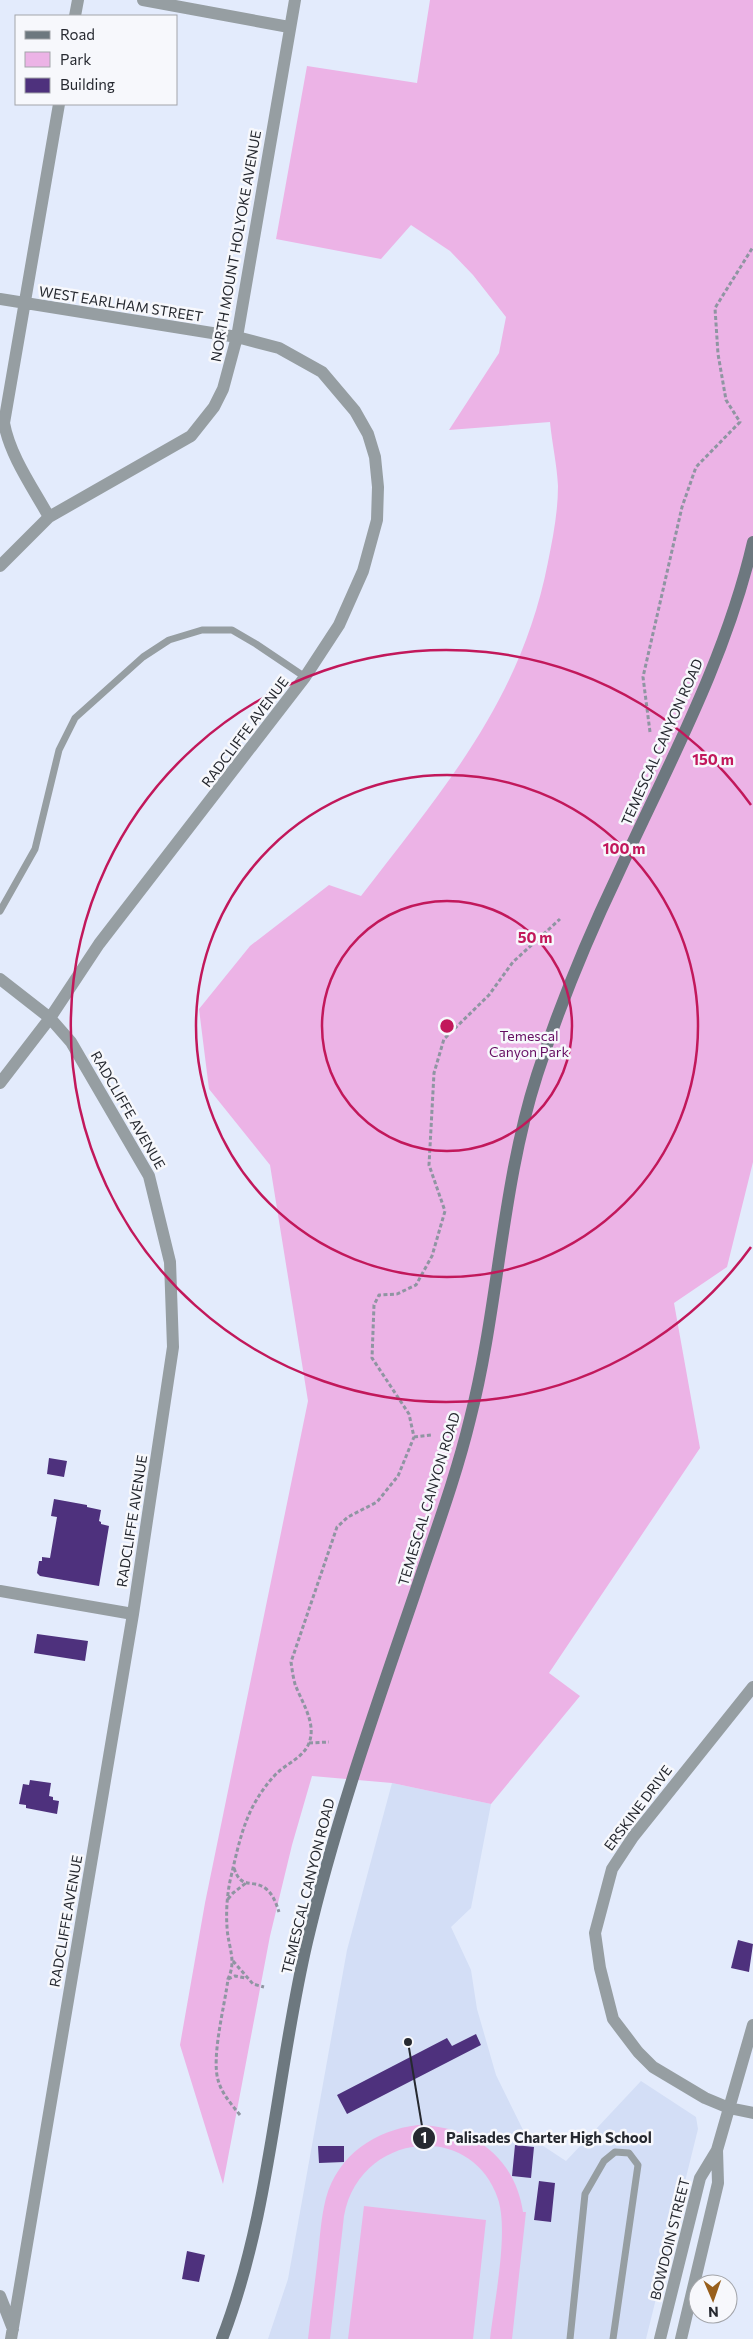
<svg xmlns="http://www.w3.org/2000/svg" width="753" height="2339" viewBox="0 0 753 2339" font-family="Commissioner,sans-serif">
<style>
.built{fill:#d3def6}
.green{fill:#ecb3e6}
.building{fill:#4e317d}
.lines{fill:none;stroke-linecap:round;stroke-linejoin:round}
.path{stroke:#8f95a2;stroke-width:3;stroke-dasharray:4 2.5;stroke-linecap:butt}
.service{stroke:#969ea2;stroke-width:7}
.minor{stroke:#969ea2;stroke-width:12}
.secondary{stroke:#6d787f;stroke-width:12}
.ring{fill:none;stroke:#c2185b;stroke-width:2.5}
.labels{text-anchor:middle;stroke-width:5;stroke-linejoin:round;paint-order:stroke}
.street-label{font-size:14px;fill:#262930;stroke:#f7f8fc}
.park-label{font-size:14px;fill:#650c62;stroke:#f7f8fc}
.centre{fill:#c2185b;stroke:#f7f8fc;stroke-width:2.5}
.ring-label{font-size:15px;text-anchor:middle;font-weight:bold;fill:#c2185b;stroke:#f7f8fc;stroke-width:5;stroke-linejoin:round;paint-order:stroke}
.leader{fill:none;stroke:#262930;stroke-width:2}
.callout-dot{fill:#262930;stroke:#f7f8fc;stroke-width:2}
.mark-label{font-size:15px;text-anchor:middle;font-weight:bold;fill:#fff}
.callout-label{font-size:15px;text-anchor:middle;font-weight:bold;fill:#262930;stroke:#f7f8fc;stroke-width:5;stroke-linejoin:round;paint-order:stroke}
</style>
<rect width="100%" height="100%" fill="#e3ebfc"/>
<path class="built" d="M392,1783L491,1804L471,1908L451,1927L471,1970L477,2009L496,2075L525,2134L566,2161L641,2081L696,2117L698,2129L646,2339H268L288,2279L347,1950Z"/>
<path class="green" d="M430,0H753V1162L727,1267L674,1303L700,1448L549,1673L580,1696L491,1804L392,1783L312,1776L292,1845L270,1936L223,2184L180,2045L205,1903L308,1401L270,1165L209,1089L199,1009L250,946L329,885L361,896C445,787 521,700 548,562C553,537 558,512 558,486C557,465 552,443 550,422L449,430L499,353L506,317L473,275L450,251L411,225L381,259L276,239L307,66L417,83Z
M418,2125C472,2126 515,2157 523,2212H526L512,2339H490C494,2303 509,2232 498,2199C471,2119 359,2133 344,2216L330,2339H308C311,2311 315,2283 318,2255C320,2237 321,2217 326,2198C338,2155 375,2130 418,2125Z
M364,2206L486,2220L473,2339H348Z"/>
<path class="building" d="M49,1458L67,1461L64,1477L47,1474Z
M54,1499L87,1505V1507L101,1510L99,1521L101,1522V1524L109,1526L99,1586L40,1576L37,1573L39,1561H42V1557L50,1558L57,1517L51,1516Z
M37,1634L88,1641L85,1661L34,1653Z
M30,1780L51,1783L49,1796L53,1797V1800L59,1801L57,1814L26,1808V1805L19,1804L23,1784L29,1785Z
M738,1940L753,1944L749,1972L731,1968Z
M476,2034L481,2045L347,2114L337,2095L447,2038L452,2046Z
M515,2145L534,2147L531,2178L512,2176Z
M318,2146H344V2162L319,2163Z
M539,2181L555,2183L551,2222L534,2220Z
M187,2251L205,2255L199,2282L182,2279Z"/>
<g class="lines">
<path class="path" d="M650,732L643,677L682,507L696,467L740,422L726,400L718,354L715,308L753,247
M414,1437L431,1435
M309,1743L329,1742
M234,1868C241,1890 252,1879 265,1888C273,1894 276,1903 279,1912
M228,1899L233,1893L246,1883
M233,1961L253,1984L264,1987
M228,1979L235,1976L245,1978
M240,2115C232,2105 223,2095 219,2083C210,2060 225,2005 228,1979C237,1960 228,1947 227,1927C226,1912 227,1896 230,1881C240,1839 245,1807 276,1774C286,1764 304,1757 309,1743C317,1723 301,1701 295,1684C293,1677 292,1669 291,1662L337,1527L348,1517L377,1502L398,1476L414,1437L409,1414L372,1358L374,1305L379,1295L397,1294L416,1285L432,1256L445,1211L429,1165L434,1073L444,1039L489,995L513,962L560,919"/>
<path class="service" d="M0,911L35,849L59,750L75,718L143,657L169,640L202,630H232L256,644L305,677
M570,2339L585,2194L604,2161L615,2152L629,2153L638,2165L613,2339"/>
<path class="minor" d="M143,0L289,27
M75,16L78,0
M0,299L237,337L279,348L322,372L355,411L368,434L375,457L378,487L377,520L363,571L339,625L305,677L99,944L50,1018L0,1083
M49,517C33,488 10,456 4,423L59,104
M0,566L49,517L191,436L214,407L223,389L237,337L295,0
M0,979L50,1018L71,1042L149,1176L170,1262L173,1347L133,1614L11,2339
M0,1591L133,1614
M753,1687L633,1837L612,1869L595,1933L600,1968L613,2019L638,2052L653,2067L705,2098L729,2108L753,2113
M0,2296L13,2329
M660,2339L700,2178L717,2150L753,2025
M681,2339L718,2183L717,2150"/>
<path class="secondary" d="M222,2339C271,2212 276,2074 307,1942C335,1822 376,1707 416,1590C435,1533 456,1477 470,1419C499,1306 501,1187 537,1075C559,1007 587,939 618,874C668,765 726,659 753,542"/>
</g>
<g class="ring">
<circle cx="447" cy="1026" r="125"/>
<circle cx="447" cy="1026" r="251"/>
<path d="M751 1247A376 376 0 1 1 751 805"/>
</g>
<g class="labels">
<g class="street-label">
<text transform="translate(236 246) rotate(-80)" y="5">NORTH MOUNT HOLYOKE AVENUE</text>
<text transform="translate(121 304) rotate(9)" y="5">WEST EARLHAM STREET</text>
<text transform="translate(245 732) rotate(-53)" y="5">RADCLIFFE AVENUE</text>
<text transform="translate(662 742) rotate(-66)" y="5">TEMESCAL CANYON ROAD</text>
<text transform="translate(128 1110) rotate(60)" y="5">RADCLIFFE AVENUE</text>
<text transform="translate(429 1499) rotate(-73)" y="5">TEMESCAL CANYON ROAD</text>
<text transform="translate(132 1521) rotate(-81)" y="5">RADCLIFFE AVENUE</text>
<text transform="translate(638 1808) rotate(-53)" y="5">ERSKINE DRIVE</text>
<text transform="translate(308 1886) rotate(-76)" y="5">TEMESCAL CANYON ROAD</text>
<text transform="translate(66 1921) rotate(-80)" y="5">RADCLIFFE AVENUE</text>
<text transform="translate(670 2239) rotate(-76)" y="5">BOWDOIN STREET</text>
</g>
<g class="park-label">
<text x="529" y="1041">Temescal<tspan x="529" dy="16">Canyon Park</tspan></text>
</g>
</g>
<circle cx="447" cy="1026" r="8" class="centre"/>
<g class="ring-label">
<text x="713" y="765">150 m</text>
<text x="624" y="854">100 m</text>
<text x="535" y="943">50 m</text>
</g>
<path class="leader" d="M408 2042L424 2138"/>
<g class="callout-dot">
<circle cx="408" cy="2042" r="5"/>
<circle cx="424" cy="2138" r="12"/>
</g>
<g class="mark-label">
<text x="424" y="2143">1</text>
</g>
<g class="callout-label">
<text x="549" y="2143">Palisades Charter High School</text>
</g>
<rect x="15" y="15" width="162" height="90" fill="#f7f8fc" stroke="#a3a5aa"/>
<rect x="25" y="31" width="25" height="8" fill="#6d787f" stroke="#a3a5aa"/>
<text x="60" y="40" font-size="15" fill="#262930">Road</text>
<rect x="25" y="52" width="25" height="15" fill="#ecb3e6" stroke="#a3a5aa"/>
<text x="60" y="65" font-size="15" fill="#262930">Park</text>
<rect x="25" y="78" width="25" height="15" fill="#4e317d" stroke="#a3a5aa"/>
<text x="60" y="90" font-size="15" fill="#262930">Building</text>
<g transform="translate(713 2299) rotate(178)"><circle r="24" fill="#f7f8fc" stroke="#a3a5aa"/>
<path d="M0-4L9 19L0 12L-9 19Z" fill="#985f1c"/>
<text y="-8" font-size="14" font-weight="bold" text-anchor="middle" fill="#262930">N</text>
</g>
</svg>
